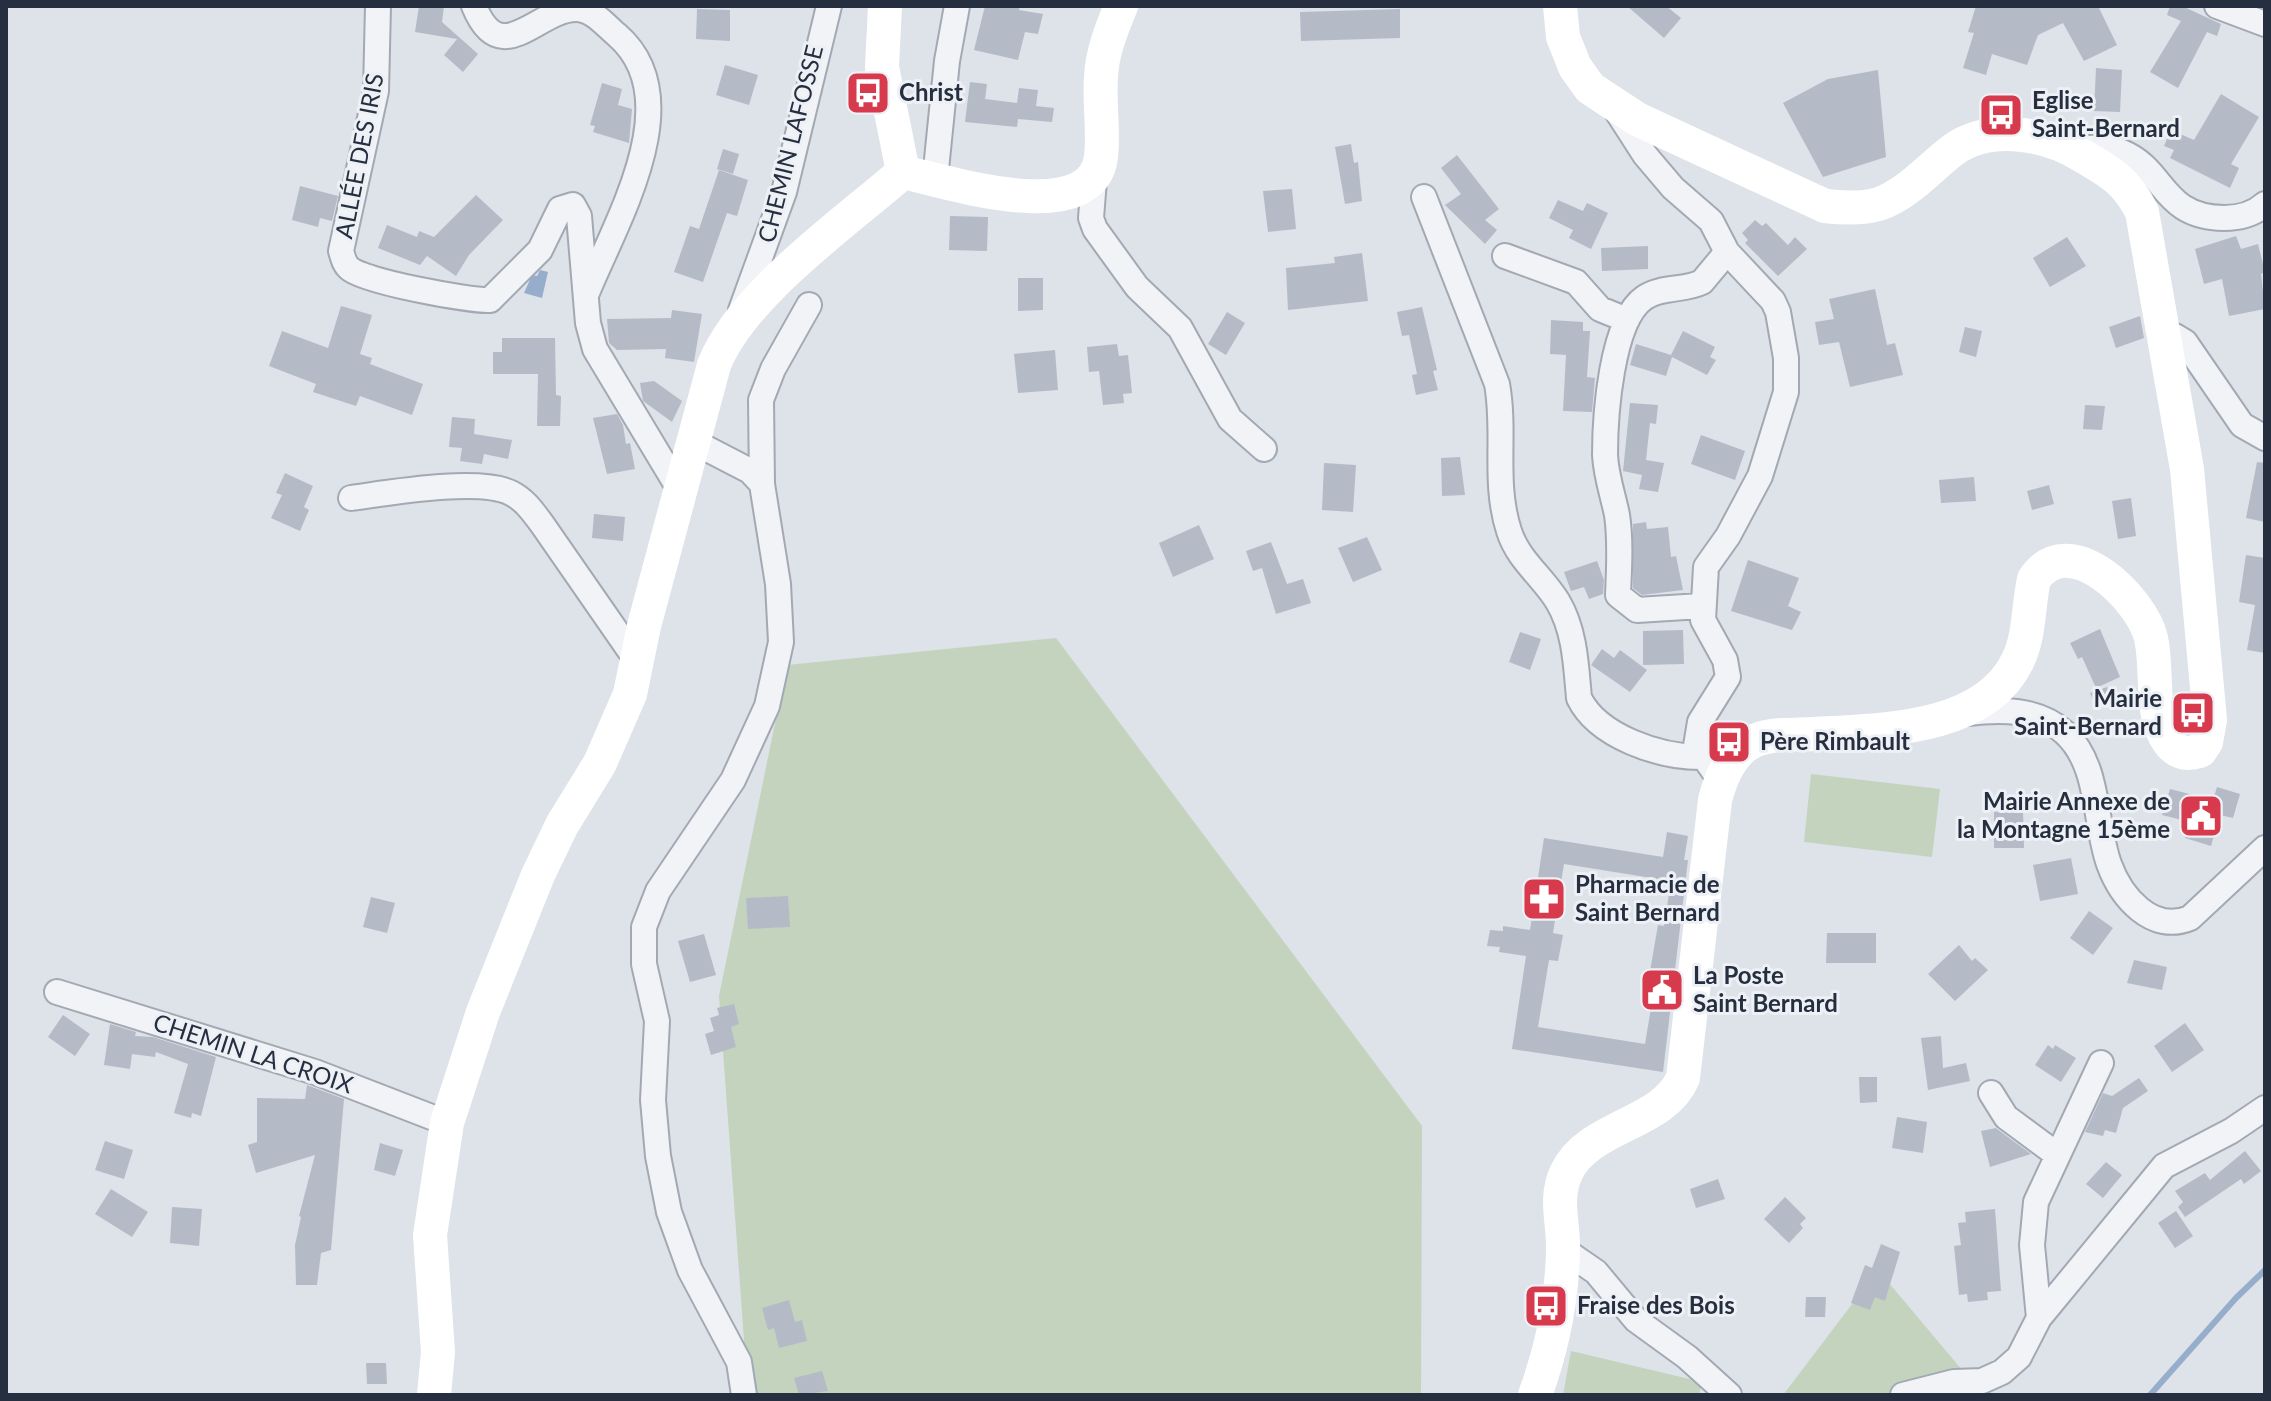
<svg xmlns="http://www.w3.org/2000/svg" width="2271" height="1401" viewBox="0 0 2271 1401" font-family="Lato,sans-serif">
<style>
.green{fill:#c3d3be}
.water{fill:#96aecb}
.lines{fill:none;stroke-linecap:round;stroke-linejoin:round}
.stream{stroke:#96aecb;stroke-width:6}
.building{fill:#b5bbc6;fill-rule:evenodd}
.street-casing{stroke:#a3a9b3;stroke-width:28}
.street{stroke:#f1f3f7;stroke-width:24}
.secondary{stroke:#fff;stroke-width:34}
.labels{text-anchor:middle;stroke-width:6;stroke-linejoin:round;paint-order:stroke}
.poi-label{font-size:24px;font-weight:bold;fill:#262f40;stroke:#edf1f6;text-anchor:start}
.street-label{font-size:24px;fill:#262f40;stroke:#edf1f6}
</style>
<rect width="100%" height="100%" fill="#dee2e9"/>
<path class="green" d="M1056,638L1422,1126L1421,1395H748L719,996L787,665Z
M1811,774L1940,789L1932,857L1804,842Z
M1878,1270L1983,1395H1783Z
M1571,1351L1702,1382L1699,1395H1563Z"/>
<path class="water" d="M540,270L548,272L542,298L524,293L532,275L537,276Z"/>
<g class="lines">
<path class="stream" d="M2150,1395L2236,1298L2265,1270"/>
</g>
<path class="building" d="M419,6H444L442,22L478,54L463,72L444,55L457,39L415,32Z
M985,6H1020L1019,10L1043,14L1038,34L1025,32L1018,60L974,50Z
M1627,6H1666L1681,18L1664,38Z
M1976,6H2098L2117,45L2084,61L2063,23L2038,35L2027,65L1992,54L1986,75L1963,68L1974,33L1968,32Z
M2170,6H2182L2221,24L2217,36L2207,32L2178,88L2150,72L2181,21L2167,15Z
M697,9L730,10V41L696,39Z
M1400,9V38L1301,41L1300,12Z
M725,65L758,75L749,105L716,95Z
M2096,68L2122,70L2120,112L2094,111Z
M1878,70L1886,157L1823,177L1783,103L1828,79Z
M970,82L987,84L985,99L1017,103L1019,88L1038,90L1036,106L1054,108L1052,122L1018,119L1017,127L965,122Z
M602,83L622,89L618,105L632,109L629,143L593,132L595,126L590,125Z
M2221,94L2259,117L2231,164L2239,168L2230,188L2170,158L2174,150L2164,146L2171,130L2194,140Z
M1351,144L1354,163L1358,162L1362,201L1345,204L1335,147Z
M723,149L739,154L733,174L717,169Z
M1457,155L1499,209L1485,220L1497,230L1485,244L1445,205L1461,194L1441,168Z
M719,170L748,180L737,216L727,213L703,282L674,272L690,226L699,229Z
M300,186L338,196L332,221L320,218L318,227L292,220Z
M1292,189L1296,229L1268,232L1263,191Z
M476,195L503,220L469,255L456,276L427,256L420,265L378,248L387,225L417,237L419,231L434,237Z
M1558,200L1583,211L1587,203L1608,213L1591,249L1569,238L1573,230L1549,218Z
M950,216L988,217L987,251L949,250Z
M1755,220L1762,226L1766,223L1788,245L1795,237L1807,249L1778,276L1745,243L1748,240L1742,233Z
M2236,236L2241,249L2258,244L2265,272L2261,274L2265,309L2229,316L2222,279L2204,284L2195,249Z
M2067,237L2086,266L2050,287L2033,258Z
M1648,246V269L1602,271L1601,248Z
M1362,253L1368,301L1288,310L1286,268L1335,263L1334,257Z
M1018,278H1043V310L1018,311Z
M1875,289L1887,345L1895,343L1903,375L1850,387L1839,342L1819,345L1815,322L1834,319L1829,299Z
M341,306L372,315L360,354L372,358L370,364L423,384L412,415L360,396L356,406L313,392L316,384L269,366L282,331L328,348Z
M1422,307L1437,370L1433,371L1438,390L1416,395L1412,375L1417,374L1409,335L1402,336L1397,312Z
M672,310L702,314L694,362L665,358L666,349L617,350L609,343L607,319L671,318Z
M1227,312L1245,323L1226,355L1208,344Z
M2140,316L2144,338L2116,348L2109,327Z
M1551,320L1583,322V331H1590L1587,377L1595,378L1592,412L1563,411L1566,355L1550,354Z
M1965,327L1982,331L1976,357L1959,352Z
M1683,331L1715,347L1710,357L1716,360L1707,375L1672,357L1666,376L1630,365L1636,344L1671,355Z
M502,338H555L556,395L561,396L560,426H537L538,374H493V352H502Z
M1117,344L1119,356L1128,355L1132,393L1123,394L1124,403L1103,405L1099,371L1089,372L1087,347Z
M1055,350L1058,390L1018,393L1014,354Z
M654,381L682,401L672,422L643,401L640,383Z
M1630,403L1658,405L1656,424L1650,423L1646,460L1664,463L1658,492L1639,489L1642,475L1623,471Z
M2085,405L2105,406L2102,430L2083,429Z
M617,414L623,425L626,444L630,443L635,469L607,474L593,418Z
M452,417L475,419L474,434L512,440L508,459L484,454L482,464L460,461L462,448L449,447Z
M1701,435L1745,451L1735,480L1691,464Z
M1460,457L1465,495L1442,496L1441,458Z
M2257,462L2265,463V522L2246,518Z
M1324,463L1356,465L1353,512L1322,510Z
M285,473L313,486L304,507L309,510L300,531L271,518L282,495L276,493Z
M1974,477L1976,501L1941,503L1939,480Z
M2049,485L2054,504L2032,510L2027,491Z
M2131,498L2136,536L2118,539L2112,501Z
M594,514L625,517L623,541L592,538Z
M1646,522L1647,529L1668,527L1671,557L1676,556L1683,590L1642,595L1633,588V524Z
M1199,525L1214,559L1173,577L1159,543Z
M1367,537L1382,570L1353,582L1338,548Z
M1271,542L1287,584L1303,579L1311,603L1276,614L1262,568L1253,571L1246,551Z
M2246,555L2265,558V653L2247,650L2255,605L2239,602Z
M1748,560L1799,578L1788,606L1801,612L1792,630L1731,611Z
M1597,561L1604,580L1603,594L1589,599L1584,587L1571,591L1564,572Z
M2100,629L2120,677L2096,688L2082,657L2078,659L2070,643Z
M1683,630L1684,664L1643,665V631Z
M1520,632L1541,639L1530,670L1509,662Z
M1602,649L1614,658L1620,650L1647,670L1630,692L1591,665Z
M2107,687L2114,702L2097,709L2090,693Z
M2217,787L2240,794L2233,818L2220,815L2211,846L2185,838L2190,822L2162,815L2170,789L2213,800Z
M2023,811L2024,848H1994V812Z
M1667,832L1688,836L1684,860H1688L1663,1072L1512,1049L1526,956L1499,952L1500,947L1487,946L1490,930L1503,931V926L1530,930L1544,838L1663,857ZM1564,864L1671,881L1664,926L1658,925L1650,971L1657,972L1645,1044L1538,1027L1549,960L1558,961L1563,935L1553,933Z
M2071,858L2078,894L2040,901L2033,865Z
M788,896L790,927L748,929L746,898Z
M371,897L395,903L387,933L363,927Z
M2089,911L2113,928L2093,955L2070,938Z
M1827,933H1876V963H1826Z
M704,934L716,975L690,982L678,941Z
M1959,945L1972,961L1975,958L1988,970L1955,1001L1928,974Z
M2134,960L2167,967L2162,990L2127,983Z
M734,1004L739,1024L731,1027L736,1047L711,1055L705,1034L714,1031L710,1018L719,1015L717,1008Z
M63,1015L90,1034L75,1056L48,1037Z
M2185,1023L2204,1050L2172,1072L2154,1046Z
M110,1024L136,1032L135,1036L153,1037L216,1057L201,1116L192,1113L191,1118L174,1113L188,1064L156,1052L155,1057L132,1054L130,1069L104,1065Z
M1941,1036L1943,1068L1966,1063L1970,1081L1928,1090L1921,1038Z
M2048,1045L2053,1049L2055,1045L2076,1058L2061,1082L2035,1065Z
M1859,1077H1877V1102L1860,1103Z
M2139,1078L2148,1091L2123,1108L2116,1133L2105,1130L2103,1136L2085,1132L2103,1093L2112,1096Z
M307,1085L344,1099L331,1250L321,1253L317,1285H296L295,1245L301,1217L299,1216L315,1155L256,1173L248,1145L257,1142V1098L305,1099Z
M1897,1117L1927,1122L1923,1153L1892,1148Z
M1996,1128L1997,1129L2031,1154L1990,1167L1981,1131Z
M105,1141L133,1150L124,1179L95,1170Z
M380,1143L403,1150L395,1176L374,1170Z
M2245,1151L2261,1171L2244,1184L2241,1179L2185,1217L2178,1207L2183,1202L2175,1191L2205,1173L2210,1180Z
M2106,1162L2122,1175L2103,1198L2086,1184Z
M1718,1179L1725,1199L1696,1208L1690,1189Z
M111,1189L148,1212L132,1237L95,1214Z
M1785,1197L1806,1218L1800,1224L1803,1228L1789,1243L1764,1219Z
M172,1207L202,1209L199,1246L170,1243Z
M1995,1209L2001,1291L1987,1292L1988,1300L1968,1302L1967,1294L1959,1295L1954,1246L1961,1245L1958,1223L1966,1222L1965,1212Z
M2176,1211L2193,1236L2175,1248L2158,1223Z
M1881,1244L1900,1252L1885,1301L1875,1297L1870,1310L1851,1303L1865,1265L1872,1268Z
M1806,1297H1826L1825,1317H1805Z
M789,1300L795,1322L802,1320L807,1341L779,1348L774,1328L768,1330L762,1308Z
M366,1363H386L387,1384H367Z
M822,1371L828,1391L799,1395L794,1378Z"/>
<g class="lines">
<g class="street-casing">
<path id="street" d="M378,6L376,91L341,251C343,257 344,264 349,268C361,281 470,301 490,300L540,250L560,209L573,205L579,216L588,323L595,349L681,492
M474,6C501,72 537,9 576,9C593,9 605,25 617,35C691,99 615,223 586,295
M2217,6L2265,24
M1616,110L1645,155L1673,188L1711,221L1727,252L1773,301L1778,312L1786,358V392L1760,476L1728,536L1706,567L1703,620L1725,660L1728,677L1700,722L1696,746L1720,780
M2072,150C2089,148 2107,145 2122,152C2166,170 2161,217 2224,218C2240,218 2254,214 2265,204
M935,179L947,61L957,6
M1094,180L1091,218L1095,229L1137,287L1180,328L1230,419L1264,449
M1424,197L1497,384C1506,433 1493,482 1509,531C1518,560 1543,577 1558,602C1575,631 1576,665 1579,698C1598,737 1660,757 1700,757
M1505,256L1576,282L1600,309L1627,320
M741,310L784,192L829,6
M2165,337L2175,336L2185,342L2242,425L2265,438
M694,442L750,471L762,484L778,584L781,642L767,706L733,780L658,891L644,927V964L657,1021L653,1100L658,1156L669,1212L690,1270L739,1362L744,1395
M762,484L761,400L773,369L809,305
M351,498C388,493 479,477 511,493C525,500 533,512 542,524L637,661
M1701,606L1637,610L1618,595C1619,569 1621,541 1617,515C1613,495 1606,476 1605,455C1605,417 1611,321 1644,298C1661,286 1684,291 1702,282L1727,252
M1967,713C2000,709 2038,708 2065,733C2100,765 2094,822 2109,864C2121,897 2152,934 2190,918L2265,848
M57,992L315,1072L447,1123
M1991,1093L2006,1117L2056,1154
M1564,1250L1596,1272L1636,1320L1687,1357L1729,1395
M2039,1318L2032,1245L2036,1202L2101,1063
M1903,1395L1954,1382L1982,1381L2002,1372L2019,1357L2039,1318L2164,1166L2231,1131L2265,1108"/>
</g>
<use href="#street" class="street"/>
<path class="secondary" d="M885,6L882,67L903,172C948,182 1092,229 1101,157C1104,131 1099,103 1101,77C1102,52 1112,28 1121,6
M434,1395L438,1352L430,1235L447,1123L483,1012L538,875L562,825L600,763L630,694L644,626L714,365C742,294 845,223 903,172
M1535,1395C1552,1349 1562,1300 1563,1251C1564,1223 1554,1200 1566,1173C1588,1125 1663,1125 1683,1078L1715,800C1721,777 1731,751 1754,741C1772,733 1795,735 1814,734C1880,730 1983,731 2017,662C2030,637 2028,606 2034,579C2069,527 2141,598 2151,638C2158,669 2150,707 2165,736C2173,751 2183,756 2200,751L2206,742L2210,720L2187,469L2142,212C2126,180 2110,172 2081,155C2045,133 1989,124 1953,150C1929,168 1908,194 1879,204C1862,209 1842,208 1825,206L1637,119L1590,88L1575,67L1563,37L1560,6"/>
</g>
<defs>
<g id="bus-square" transform="scale(2.3)"><rect x="-9" y="-9" width="18" height="18" rx="4" fill="#d7394d" stroke="#edf1f6"/><path d="M-5-6H5V4H4V6H2V4H-2V6H-4V4H-5ZM-3.5-4V0h7V-4ZM-3.5 1.2v1.5H-2V1.2ZM2 1.2v1.5H3.5V1.2Z" fill="#fff"/></g>
<g id="civic-square" transform="scale(2.3)"><rect x="-9" y="-9" width="18" height="18" rx="4" fill="#d7394d" stroke="#edf1f6"/><path d="M-.6-6.5H3V-4.5H.6V-3L4-1V1h2V6H-6V1h2V-1L-.6-3ZM-1.2 2.5V6h2.4V2.5Z" fill="#fff"/></g>
<g id="pharmacy-square" transform="scale(2.3)"><rect x="-9" y="-9" width="18" height="18" rx="4" fill="#d7394d" stroke="#edf1f6"/><path d="M-2-6h4v4h4v4h-4v4h-4v-4h-4v-4h4Z" fill="#fff"/></g>
</defs>
<g fill-rule="evenodd">
<use href="#bus-square" x="868" y="93"/>
<use href="#bus-square" x="2001" y="115"/>
<use href="#bus-square" x="2193" y="713"/>
<use href="#bus-square" x="1729" y="742"/>
<use href="#civic-square" x="2201" y="816"/>
<use href="#pharmacy-square" x="1544" y="899"/>
<use href="#civic-square" x="1662" y="990"/>
<use href="#bus-square" x="1546" y="1306"/>
</g>
<g class="labels">
<g class="poi-label">
<text x="899" y="101">Christ</text>
<text x="2032" y="109">Eglise<tspan x="2032" dy="28">Saint-Bernard</tspan></text>
<text x="2162" y="707" text-anchor="end">Mairie<tspan x="2162" dy="28">Saint-Bernard</tspan></text>
<text x="1760" y="750">Père Rimbault</text>
<text x="2170" y="810" text-anchor="end">Mairie Annexe de<tspan x="2170" dy="28">la Montagne 15ème</tspan></text>
<text x="1575" y="893">Pharmacie de<tspan x="1575" dy="28">Saint Bernard</tspan></text>
<text x="1693" y="984">La Poste<tspan x="1693" dy="28">Saint Bernard</tspan></text>
<text x="1577" y="1314">Fraise des Bois</text>
</g>
<g class="street-label">
<text transform="translate(791 144) rotate(-76)" y="8">CHEMIN LAFOSSE</text>
<text transform="translate(360 156) rotate(-79)" y="8">ALLÉE DES IRIS</text>
<text transform="translate(253 1054) rotate(18)" y="8">CHEMIN LA CROIX</text>
</g>
</g>
<rect width="2271" height="1401" fill="none" stroke="#262f40" stroke-width="16"/>
</svg>
